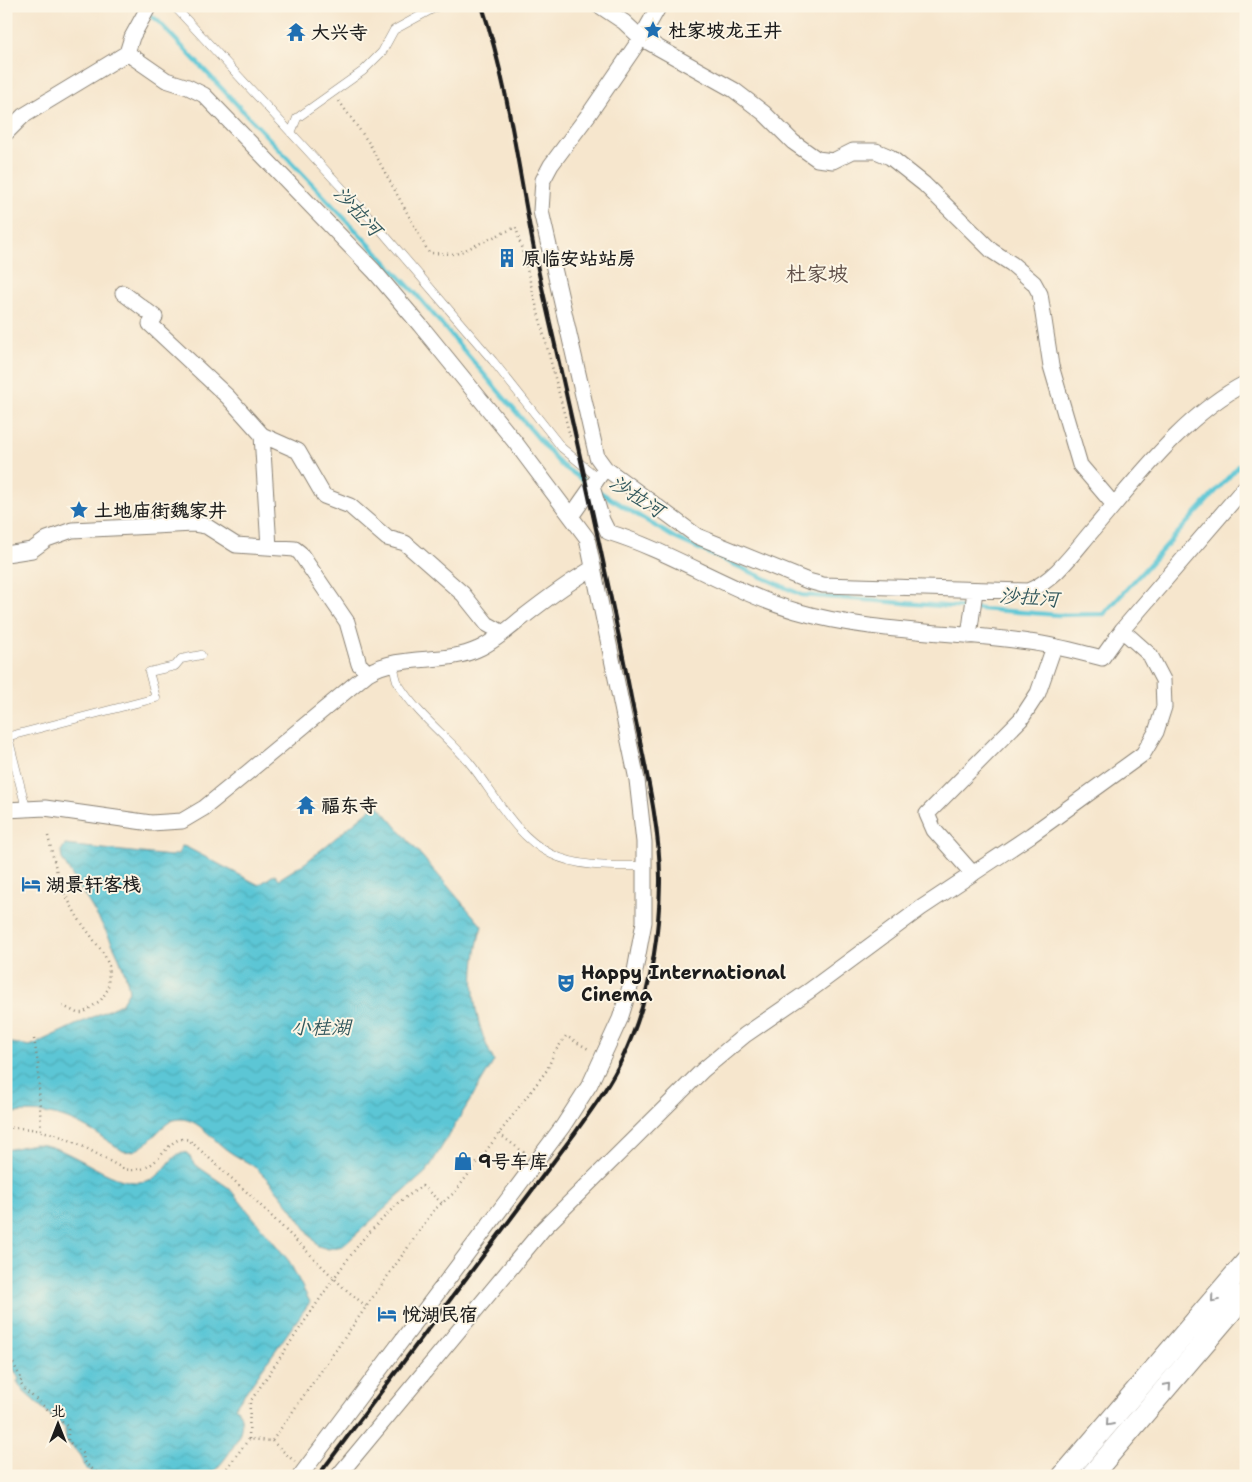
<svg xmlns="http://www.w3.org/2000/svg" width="1252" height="1482" viewBox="0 0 1252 1482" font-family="'Shantell Sans','LXGW WenKai TC',sans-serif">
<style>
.water{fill:url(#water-waves);stroke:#3c7178}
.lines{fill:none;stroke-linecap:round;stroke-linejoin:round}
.stream{stroke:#5bc6d5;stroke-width:4.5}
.service-casing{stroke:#898174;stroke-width:9}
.minor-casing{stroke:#898174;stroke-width:17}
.secondary-casing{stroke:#898174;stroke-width:23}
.path{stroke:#898174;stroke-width:2.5;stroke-dasharray:1 4;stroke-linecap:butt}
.service{stroke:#fff;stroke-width:8}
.minor{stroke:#fff;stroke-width:15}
.secondary{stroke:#fff;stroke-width:21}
.rail{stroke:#1c1c1c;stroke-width:4}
.oneway{stroke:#999}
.labels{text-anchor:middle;stroke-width:4;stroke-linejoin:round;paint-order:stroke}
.poi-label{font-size:19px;font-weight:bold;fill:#1c1c1c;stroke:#fcf5e5;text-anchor:start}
.water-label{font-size:20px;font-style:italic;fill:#32585d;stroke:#fcf5e5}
.quarter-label{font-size:21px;fill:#5f4e47;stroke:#fcf5e5}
</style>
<defs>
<pattern id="water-waves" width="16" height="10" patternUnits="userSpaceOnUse" patternTransform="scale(1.25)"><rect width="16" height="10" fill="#5bc6d5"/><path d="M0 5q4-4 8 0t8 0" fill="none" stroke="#4faab6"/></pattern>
</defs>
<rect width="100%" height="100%" fill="#fcf5e5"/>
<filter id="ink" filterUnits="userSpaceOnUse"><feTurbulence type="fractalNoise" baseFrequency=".02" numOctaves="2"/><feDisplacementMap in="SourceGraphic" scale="10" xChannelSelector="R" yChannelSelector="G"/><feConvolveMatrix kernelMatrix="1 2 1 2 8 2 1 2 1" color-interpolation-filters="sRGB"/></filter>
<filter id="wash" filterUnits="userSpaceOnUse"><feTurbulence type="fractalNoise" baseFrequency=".0096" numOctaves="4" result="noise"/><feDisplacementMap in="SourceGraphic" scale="20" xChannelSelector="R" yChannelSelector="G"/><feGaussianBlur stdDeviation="1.12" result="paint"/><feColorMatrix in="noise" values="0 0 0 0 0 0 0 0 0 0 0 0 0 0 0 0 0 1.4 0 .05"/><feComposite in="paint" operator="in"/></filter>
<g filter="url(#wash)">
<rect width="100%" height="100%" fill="#f6e6cd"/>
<path class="water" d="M377,804L482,926C468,974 471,1017 494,1061L427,1171L343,1246L328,1249L318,1246C299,1220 280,1190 256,1168C247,1161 236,1157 227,1150C210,1138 196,1114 173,1120C155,1129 145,1155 123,1151C83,1124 56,1106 6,1114V1042L30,1046L121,1004L129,991C124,951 83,895 62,859L61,851L65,845L170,856L178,854L182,846L186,847L259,885L275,874L279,879L305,863Z
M34,1144C73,1144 116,1195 152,1179C165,1173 169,1158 182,1152L187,1153L197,1166L229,1188L289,1261L310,1302L235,1407C255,1426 225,1460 210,1476H95L85,1467L80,1454L66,1441L65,1428L23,1391L17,1381L19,1379L6,1355V1150Z"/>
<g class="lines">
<path class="stream" d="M137,6L157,20L416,294L561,465L590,485
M598,491L675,538L802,595L1058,615L1104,614L1246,458"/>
</g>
</g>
<g filter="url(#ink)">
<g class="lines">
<g class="service-casing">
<path id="service" d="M174,6L378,227L493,361L562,448L597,477
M291,133L297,118L363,71L382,52L394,30L438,6
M393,663C395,670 395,679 399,685C417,714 446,736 468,761C494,792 513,835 551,854C580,868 614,866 645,866
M6,737L156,698L149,672L175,666L181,659L201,655
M8,737L26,808"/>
</g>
<g class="minor-casing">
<path id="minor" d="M600,6L624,22L641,38L734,90L764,113L793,142L817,159L833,161L853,151H876L890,157L924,184L992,251L1012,264L1034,283L1040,294L1051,366L1080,465L1114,505
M659,6L641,38L589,114L551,165L543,180L541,211L597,457L605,468L697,536L808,581L823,585L1028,591C1054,581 1074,552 1092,531C1136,480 1185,414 1246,383
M127,53L166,80L188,87L204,95L374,271L420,325L515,442L587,538L637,780L644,842V922L635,971L620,1019L590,1084L563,1126L300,1476
M6,133L23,116L127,53L132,37L149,6
M123,293L155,317L150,324L228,397L262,435L269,547
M262,435L298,451L324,496L350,506L387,538L405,543L463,594L487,624L503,633
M592,487L602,520L608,532C673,552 731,592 796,611C871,633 952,631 1029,642C1054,645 1078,652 1102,658L1122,630L1246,486
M572,515L605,468
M6,554L32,550L47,539L72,530L194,524L206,526L236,545L295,549L300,553L347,622L359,664L368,673
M969,636L975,591
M6,810L45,808L151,823L182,821L204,808L247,773L368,673C401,653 444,665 478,649C494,642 508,629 522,618C545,600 568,583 593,568
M973,874L934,830L927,814L1021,719L1038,693L1054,647
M338,1476L543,1229L703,1070L745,1035L809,991L921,908L1031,835L1143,754L1156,732L1164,707L1163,680L1150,655L1122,630"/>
</g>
<g class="secondary-casing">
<path id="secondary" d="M1063,1476L1246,1262
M1091,1476L1246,1294"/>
</g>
<path class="path" d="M339,101L369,143L429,253L456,254L516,227L571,440
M48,836L60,885L78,918L104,954L109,966L108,989L101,1000L83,1013H77L63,1006
M34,1039L38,1064L41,1131
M6,1128C55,1126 83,1147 124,1169C163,1177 164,1132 189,1140L249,1194L344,1288L366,1306
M499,1134L526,1154
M6,1350L22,1380L20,1382L24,1389L68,1427V1441L83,1454L84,1462L101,1476
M249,1439L250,1402L334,1278L362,1240L398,1203L422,1186L442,1203
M272,1441L295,1462
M221,1476L249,1439L272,1441L434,1210L455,1192L547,1070L554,1053L566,1036L590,1050"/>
<use href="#service" class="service"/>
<use href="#minor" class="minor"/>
<use href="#secondary" class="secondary"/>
<path class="rail" d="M318,1476L575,1133C592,1109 610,1085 622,1059C648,1005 659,942 660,883C661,824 641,750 630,692C604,558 573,425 543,292C521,198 513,99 482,6"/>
</g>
<defs><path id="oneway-chevron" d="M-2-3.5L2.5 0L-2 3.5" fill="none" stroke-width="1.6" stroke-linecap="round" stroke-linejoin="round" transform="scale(1.25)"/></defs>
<g class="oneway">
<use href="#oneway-chevron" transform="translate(1214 1299) rotate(130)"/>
<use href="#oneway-chevron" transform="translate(1168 1386) rotate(-49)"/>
<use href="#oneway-chevron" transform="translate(1109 1423) rotate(131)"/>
</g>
</g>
<defs>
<g id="sight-bare" transform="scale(1.5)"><path d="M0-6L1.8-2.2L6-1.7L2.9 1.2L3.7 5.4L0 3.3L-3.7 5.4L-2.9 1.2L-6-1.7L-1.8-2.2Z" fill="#1f6fb2" stroke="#fcf5e5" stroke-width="2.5" paint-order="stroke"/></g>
<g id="temple-bare" transform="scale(1.5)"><path d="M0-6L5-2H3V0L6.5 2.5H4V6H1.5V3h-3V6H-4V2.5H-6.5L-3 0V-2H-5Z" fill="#1f6fb2" stroke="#fcf5e5" stroke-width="2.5" paint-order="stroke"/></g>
<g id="building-bare" transform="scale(1.5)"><path d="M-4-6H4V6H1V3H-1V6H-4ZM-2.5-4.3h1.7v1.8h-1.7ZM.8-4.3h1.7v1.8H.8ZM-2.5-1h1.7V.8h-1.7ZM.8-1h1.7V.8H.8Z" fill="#1f6fb2" stroke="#fcf5e5" stroke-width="2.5" paint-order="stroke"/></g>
<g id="hotel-bare" transform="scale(1.5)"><path d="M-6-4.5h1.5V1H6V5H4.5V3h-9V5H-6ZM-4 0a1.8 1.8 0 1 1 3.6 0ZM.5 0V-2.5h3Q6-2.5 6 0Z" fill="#1f6fb2" stroke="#fcf5e5" stroke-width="2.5" paint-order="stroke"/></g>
<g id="theatre-bare" transform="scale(1.5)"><path d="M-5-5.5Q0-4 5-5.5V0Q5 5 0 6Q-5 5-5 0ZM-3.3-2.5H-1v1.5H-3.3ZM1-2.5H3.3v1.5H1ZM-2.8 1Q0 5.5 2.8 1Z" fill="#1f6fb2" stroke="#fcf5e5" stroke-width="2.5" paint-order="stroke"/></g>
<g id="shop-bare" transform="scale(1.5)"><path d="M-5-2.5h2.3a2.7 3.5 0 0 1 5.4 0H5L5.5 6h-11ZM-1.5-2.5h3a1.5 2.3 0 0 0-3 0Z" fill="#1f6fb2" stroke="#fcf5e5" stroke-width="2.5" paint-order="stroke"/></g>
</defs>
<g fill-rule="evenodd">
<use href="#sight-bare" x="653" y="30"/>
<use href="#temple-bare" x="296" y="32"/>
<use href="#building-bare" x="507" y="258"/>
<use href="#sight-bare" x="79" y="510"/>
<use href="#temple-bare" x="306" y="805"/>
<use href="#hotel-bare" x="31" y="884"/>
<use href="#theatre-bare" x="566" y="983"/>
<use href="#shop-bare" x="463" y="1161"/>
<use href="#hotel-bare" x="387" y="1314"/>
</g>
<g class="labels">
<g class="poi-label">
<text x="668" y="37">杜家坡龙王井</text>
<text x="311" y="39">大兴寺</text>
<text x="522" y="265">原临安站站房</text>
<text x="94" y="517">土地庙街魏家井</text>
<text x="321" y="812">福东寺</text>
<text x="46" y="891">湖景轩客栈</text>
<text x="581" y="979">Happy International<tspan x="581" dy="22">Cinema</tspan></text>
<text x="478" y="1168">9号车库</text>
<text x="402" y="1321">悦湖民宿</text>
</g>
<g class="water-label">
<text transform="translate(358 211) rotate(47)" y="7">沙拉河</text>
<text transform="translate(637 496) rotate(33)" y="7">沙拉河</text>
<text transform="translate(1029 597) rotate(4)" y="7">沙拉河</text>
<text x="321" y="1034">小桂湖</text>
</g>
<g class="quarter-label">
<text x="817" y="281">杜家坡</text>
</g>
</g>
<rect width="1252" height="1482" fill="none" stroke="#fcf5e5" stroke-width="25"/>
<g transform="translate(58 1424)" stroke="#fcf5e5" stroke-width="4" paint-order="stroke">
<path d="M0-4L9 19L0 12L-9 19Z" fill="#1c1c1c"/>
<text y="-8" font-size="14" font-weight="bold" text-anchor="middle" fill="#1c1c1c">北</text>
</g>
</svg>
